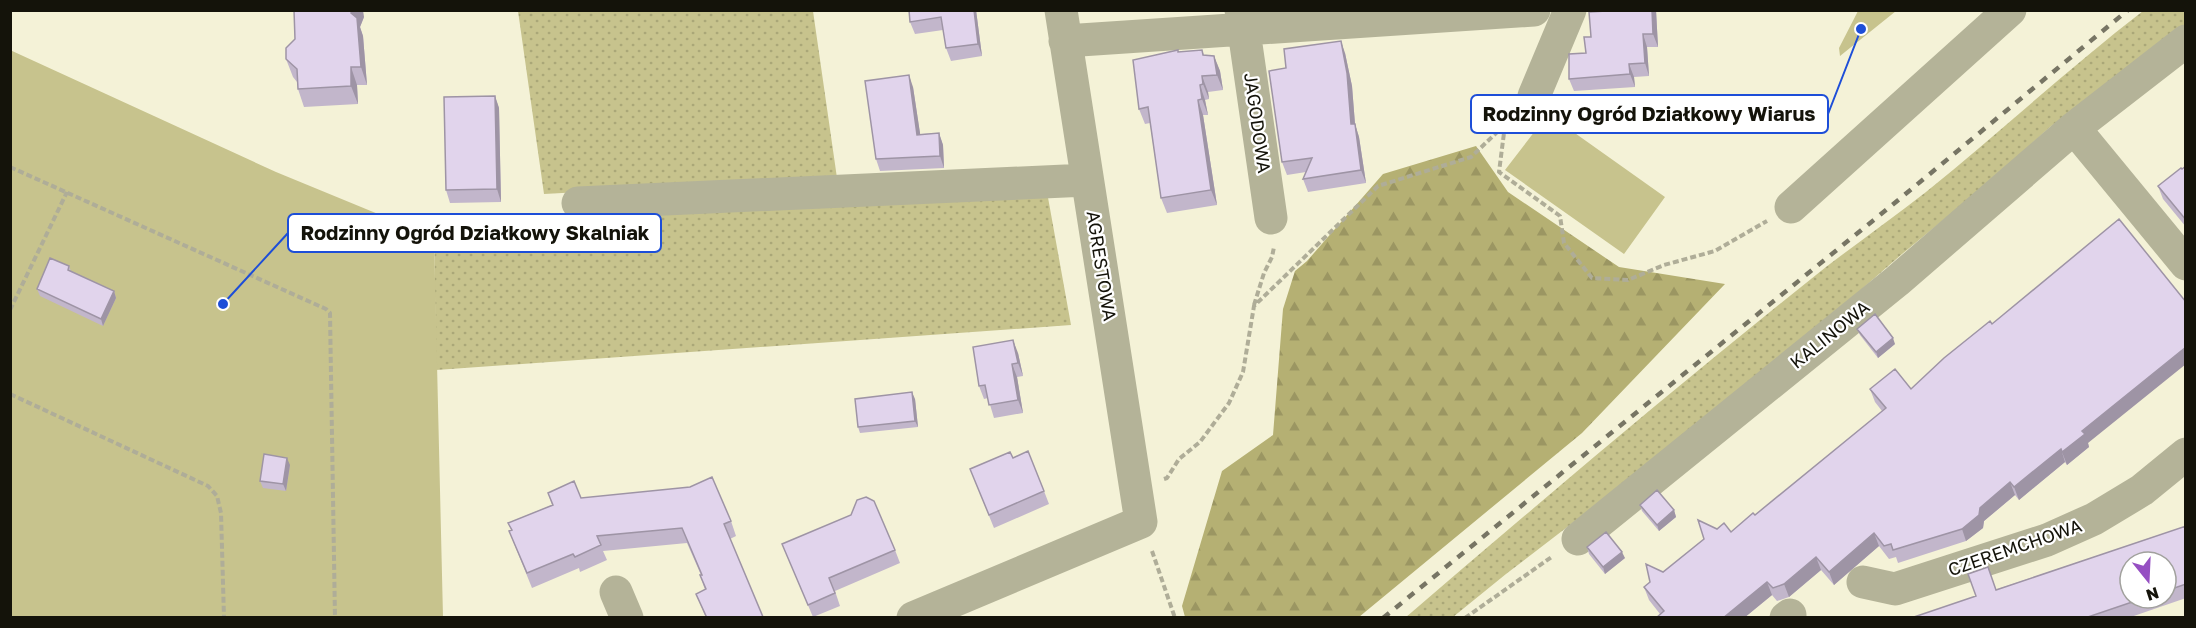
<svg xmlns="http://www.w3.org/2000/svg" width="2196" height="628" viewBox="0 0 2196 628" font-family="'Golos Text',sans-serif">
<style>
.grass{fill:url(#grass-dots)}
.forest{fill:url(#forest-firs)}
.garden{fill:#c7c38d}
.lines{fill:none;stroke-linecap:round;stroke-linejoin:round}
.path{stroke:#afad98;stroke-width:4;stroke-dasharray:6 3;stroke-linecap:butt}
.minor{stroke:#b4b398;stroke-width:33}
.rail{stroke:#777564;stroke-width:4.5;stroke-dasharray:8 8;stroke-linecap:butt}
.wall{fill:#c2b6cb;fill-rule:evenodd}
.shaded-wall{fill:#9e94a5}
.building{fill:#e1d4ec;stroke:#9e94a5;stroke-width:1.5}
.labels{text-anchor:middle;stroke-width:4.5;stroke-linejoin:round;paint-order:stroke}
.street-label{font-size:18px;fill:#14130a;stroke:#fff}
.leader{fill:none;stroke:#1d4ed8;stroke-width:2}
.callout-dot{fill:#1d4ed8;stroke:#fff;stroke-width:2}
.callout{fill:#fff;stroke:#1d4ed8;stroke-width:2}
.callout-label{font-size:20px;text-anchor:middle;font-weight:bold;fill:#14130a}
</style>
<defs>
<pattern id="grass-dots" width="8" height="8" patternUnits="userSpaceOnUse" patternTransform="scale(1.5)"><rect width="8" height="8" fill="#c7c38d"/><path d="M2 2h.1M6 6h.1" fill="none" stroke="#aaa778" stroke-width="1.8" stroke-linecap="round"/></pattern>
<pattern id="forest-firs" width="22" height="20" patternUnits="userSpaceOnUse" patternTransform="scale(1.5)"><rect width="22" height="20" fill="#b5b073"/><path d="M5 1l3.5 6h-7zM16 11l3.5 6h-7z" fill="#9b9662"/></pattern>
</defs>
<rect width="100%" height="100%" fill="#f4f2d7"/>
<path class="grass" d="M518,11H813L837,178L544,194Z
M2143,11H2185V25L2158,48L2050,127L1987,184L1902,254L1747,389L1506,574L1453,617L1405,618C1539,503 1673,389 1811,279C1848,249 1888,222 1926,192C1999,133 2068,69 2143,11Z
M1047,192L1071,325L436,370L434,221Z"/>
<path class="forest" d="M1476,146L1508,192L1619,267L1725,284L1582,433L1359,617H1185L1182,606L1222,471L1273,435L1283,309L1295,271L1307,261L1383,174Z"/>
<path class="garden" d="M1858,11H1896L1840,56L1839,48Z
M10,50L276,172L434,237L443,617H11Z
M1548,114L1665,197L1624,254L1505,170Z"/>
<g class="lines">
<path class="path" d="M1505,125L1499,172L1560,216L1564,243L1592,278L1628,280L1664,265L1715,251L1767,221
M10,167L326,309L330,313L335,618
M1254,305L1264,273L1272,257L1274,247
M10,310L67,192
M10,394L208,486L217,496L221,513L224,618
M1164,479L1167,478L1179,459L1200,442L1229,403L1243,372L1254,306L1378,186L1471,157L1514,116
M1152,551L1175,618
M1465,618L1553,556"/>
<path class="minor" d="M1241,10L1271,218
M1065,41L1534,10
M1534,96L1570,10
M2074,128L2186,264
M578,203L1087,180
M1791,207L2010,10
M1578,539L1897,281L2074,128L2186,41
M1863,582L1895,589L2047,540L2094,519L2142,490L2186,454
M616,592L627,618
M913,618L1141,522L1061,10
M1786,618L1790,615"/>
<path class="rail" d="M1383,618L1891,206L2128,10"/>
</g>
<path class="wall" d="M909,10H976L982,56L951,61L946,48L943,30L915,34L910,22Z
M1656,10L1658,47H1647L1649,76L1634,77L1635,87L1574,91L1569,79L1586,53L1591,37L1606,11Z
M364,17L360,27L363,36L367,85H357L358,104L304,107L298,89L297,82L293,77L286,59L295,39Z
M1202,50L1204,55L1214,56L1220,71L1223,90L1208,92L1209,99L1205,100L1208,115H1203L1217,205L1167,213L1161,198L1150,123L1145,124L1139,109L1179,52Z
M1345,53L1352,86L1355,124L1359,137L1366,183L1308,192L1303,179L1306,172L1287,175L1282,162L1286,68Z
M913,87L920,134L939,133L943,145L944,168L880,171L876,159Z
M495,96L499,108L501,202L450,203L446,190Z
M2186,166V227L2163,199L2158,186Z
M69,266L71,271L114,291L116,298L103,326L40,296L37,289Z
M1857,329L1895,344L1878,358L1860,335Z
M1018,353L1023,376L1017,377L1023,413L994,418L988,398L984,399L979,386Z
M1870,389H1911L2088,443L2089,447L2067,465L2065,462L2019,500L2015,495L1984,521L1983,528L1966,541L1898,563L1896,557L1889,559L1879,546L1834,585L1821,570L1789,597L1777,601L1772,595L1744,618H1656L1660,614L1649,600L1644,587L1717,529L1731,532L1755,515L1882,411L1875,402Z
M915,399L918,427L860,433L858,427Z
M1013,458L1044,491L1049,504L994,528L970,469Z
M290,465L286,491L263,488L260,481Z
M548,493L731,521L736,536L730,539L763,618H706L696,594L705,590L700,575H701L687,543L603,551L607,560L580,572L579,568L532,588L515,546L509,531L511,530L508,523L552,505Z
M1640,505L1674,510L1676,517L1659,531L1642,511Z
M2186,526V598L2128,618H1911ZM2166,562V598H2130Z
M782,544L895,550L900,563L835,591L840,606L813,617Z
M1587,547L1625,558L1605,574L1589,554Z"/>
<path class="shaded-wall" d="M352,10H363L364,17L360,27L363,36L367,85L361,67L351,13Z
M974,10H976L982,56L978,44Z
M1652,10H1656L1658,47L1653,34Z
M1643,34L1647,47L1649,76L1645,63Z
M1341,41L1345,53L1352,86L1355,124L1359,137L1366,183L1361,170L1351,124Z
M1214,56L1220,71L1223,90L1217,75Z
M1629,64L1634,77L1635,87L1630,74Z
M351,67L357,85L358,104L351,86Z
M909,75L913,87L922,146L917,135Z
M1202,76L1208,92L1209,99L1203,84Z
M1200,85L1205,100L1208,115L1202,99Z
M495,96L499,108L501,202L497,189Z
M1198,100L1203,115L1217,205L1211,190Z
M939,133L943,145L944,168L940,156Z
M114,291L116,298L103,326L101,319Z
M1893,338L1895,344L1878,358L1876,352Z
M1013,340L1018,353L1023,376L1018,363Z
M2186,347V364L2088,443L2089,447L2067,465L2062,452L2082,431Z
M1012,364L1017,377L1023,413L1018,400Z
M912,392L915,399L918,427L915,421Z
M2061,449L2065,462L2019,500L2014,487Z
M287,458L290,465L286,491L283,484Z
M2010,482L2015,495L1984,521L1983,528L1966,541L1962,529L1980,508Z
M1674,510L1676,517L1659,531L1657,525Z
M1874,533L1879,546L1834,585L1829,572Z
M1622,552L1625,558L1605,574L1603,567Z
M1816,557L1821,570L1789,597L1784,584Z
M1767,582L1772,595L1744,618H1723Z"/>
<path class="building" d="M294,10H352L351,13L357,18L361,67H351V86L298,89L297,69L286,59V48L295,39Z
M909,10H974L978,44L946,48L941,17L910,22Z
M1606,10H1652L1653,34H1643L1645,63L1629,64L1630,74L1569,79V54L1586,53L1584,37H1591L1589,12L1606,11Z
M1341,41L1347,73L1351,124H1355L1361,170L1303,179L1312,158L1282,162L1269,71L1286,68L1284,49Z
M1178,50V52L1202,50L1203,55L1214,56L1217,75L1202,76L1203,84L1200,85L1202,99L1198,100L1211,190L1161,198L1148,107L1139,109L1133,60Z
M909,75L917,135L939,133L940,156L876,159L865,81Z
M495,96L497,189L446,190L444,97Z
M2186,166V220L2158,186L2181,168L2182,169Z
M2119,219L2186,302V347L2082,431L2085,434L2062,452L2061,449L2014,487L2010,482L1980,508L1979,515L1962,529L1893,550L1891,544L1884,546L1874,533L1829,572L1816,557L1784,584L1773,588L1767,582L1723,618H1656L1664,611L1644,587L1650,582L1646,564L1663,572L1704,539L1698,520L1717,529L1724,523L1731,532L1753,513L1755,515L1886,408L1870,389L1895,369L1911,389L1944,358L1990,321L1992,324Z
M50,258L69,266L68,270L114,291L101,319L37,289Z
M1875,314L1893,338L1876,352L1857,329Z
M1013,340L1018,363L1012,364L1018,400L989,405L985,385L979,386L973,347Z
M912,392L915,421L858,427L855,399Z
M1028,451L1044,491L989,515L970,469L1010,452L1013,458Z
M264,454L287,458L283,484L260,481Z
M712,477L731,521L724,524L763,617L761,618H707L696,594L706,589L700,575H702L682,528L597,536L601,545L575,557L573,554L527,573L509,531L512,530L508,523L553,505L548,493L574,481L581,498L690,487Z
M1657,490L1674,510L1657,525L1640,505Z
M866,497L874,501L895,550L829,578L835,593L808,605L782,544L851,515L857,500Z
M2186,526V584L2166,591V562H2130V598H2144L2085,618H1911L1976,596L1968,574L1988,567L1996,590Z
M1606,532L1622,552L1603,567L1587,547Z"/>
<g class="labels">
<g class="street-label">
<text transform="translate(1257 123) rotate(82)" y="6">JAGODOWA</text>
<text transform="translate(1101 266) rotate(81)" y="6">AGRESTOWA</text>
<text transform="translate(1830 335) rotate(-39)" y="6">KALINOWA</text>
<text transform="translate(2015 548) rotate(-19)" y="6">CZEREMCHOWA</text>
</g>
</g>
<path class="leader" d="M1861 29L1828 114M223 304L288 233"/>
<g class="callout-dot">
<circle cx="1861" cy="29" r="6"/>
<circle cx="223" cy="304" r="6"/>
</g>
<g class="callout">
<rect x="1471" y="95" width="357" height="38" rx="6"/>
<rect x="288" y="214" width="373" height="38" rx="6"/>
</g>
<g class="callout-label">
<text x="1649" y="121">Rodzinny Ogród Działkowy Wiarus</text>
<text x="475" y="240">Rodzinny Ogród Działkowy Skalniak</text>
</g>
<rect width="2196" height="628" fill="none" stroke="#14130a" stroke-width="24"/>
<g transform="translate(2148 580) rotate(162)"><circle r="28" fill="#ffffff" stroke="#a1a19d" stroke-width="1.5"/>
<path d="M0-4.5L10 22L0 15L-10 22Z" fill="#954fc2"/>
<text y="-9" font-size="16" font-weight="bold" text-anchor="middle" fill="#14130a">N</text>
</g>
</svg>
